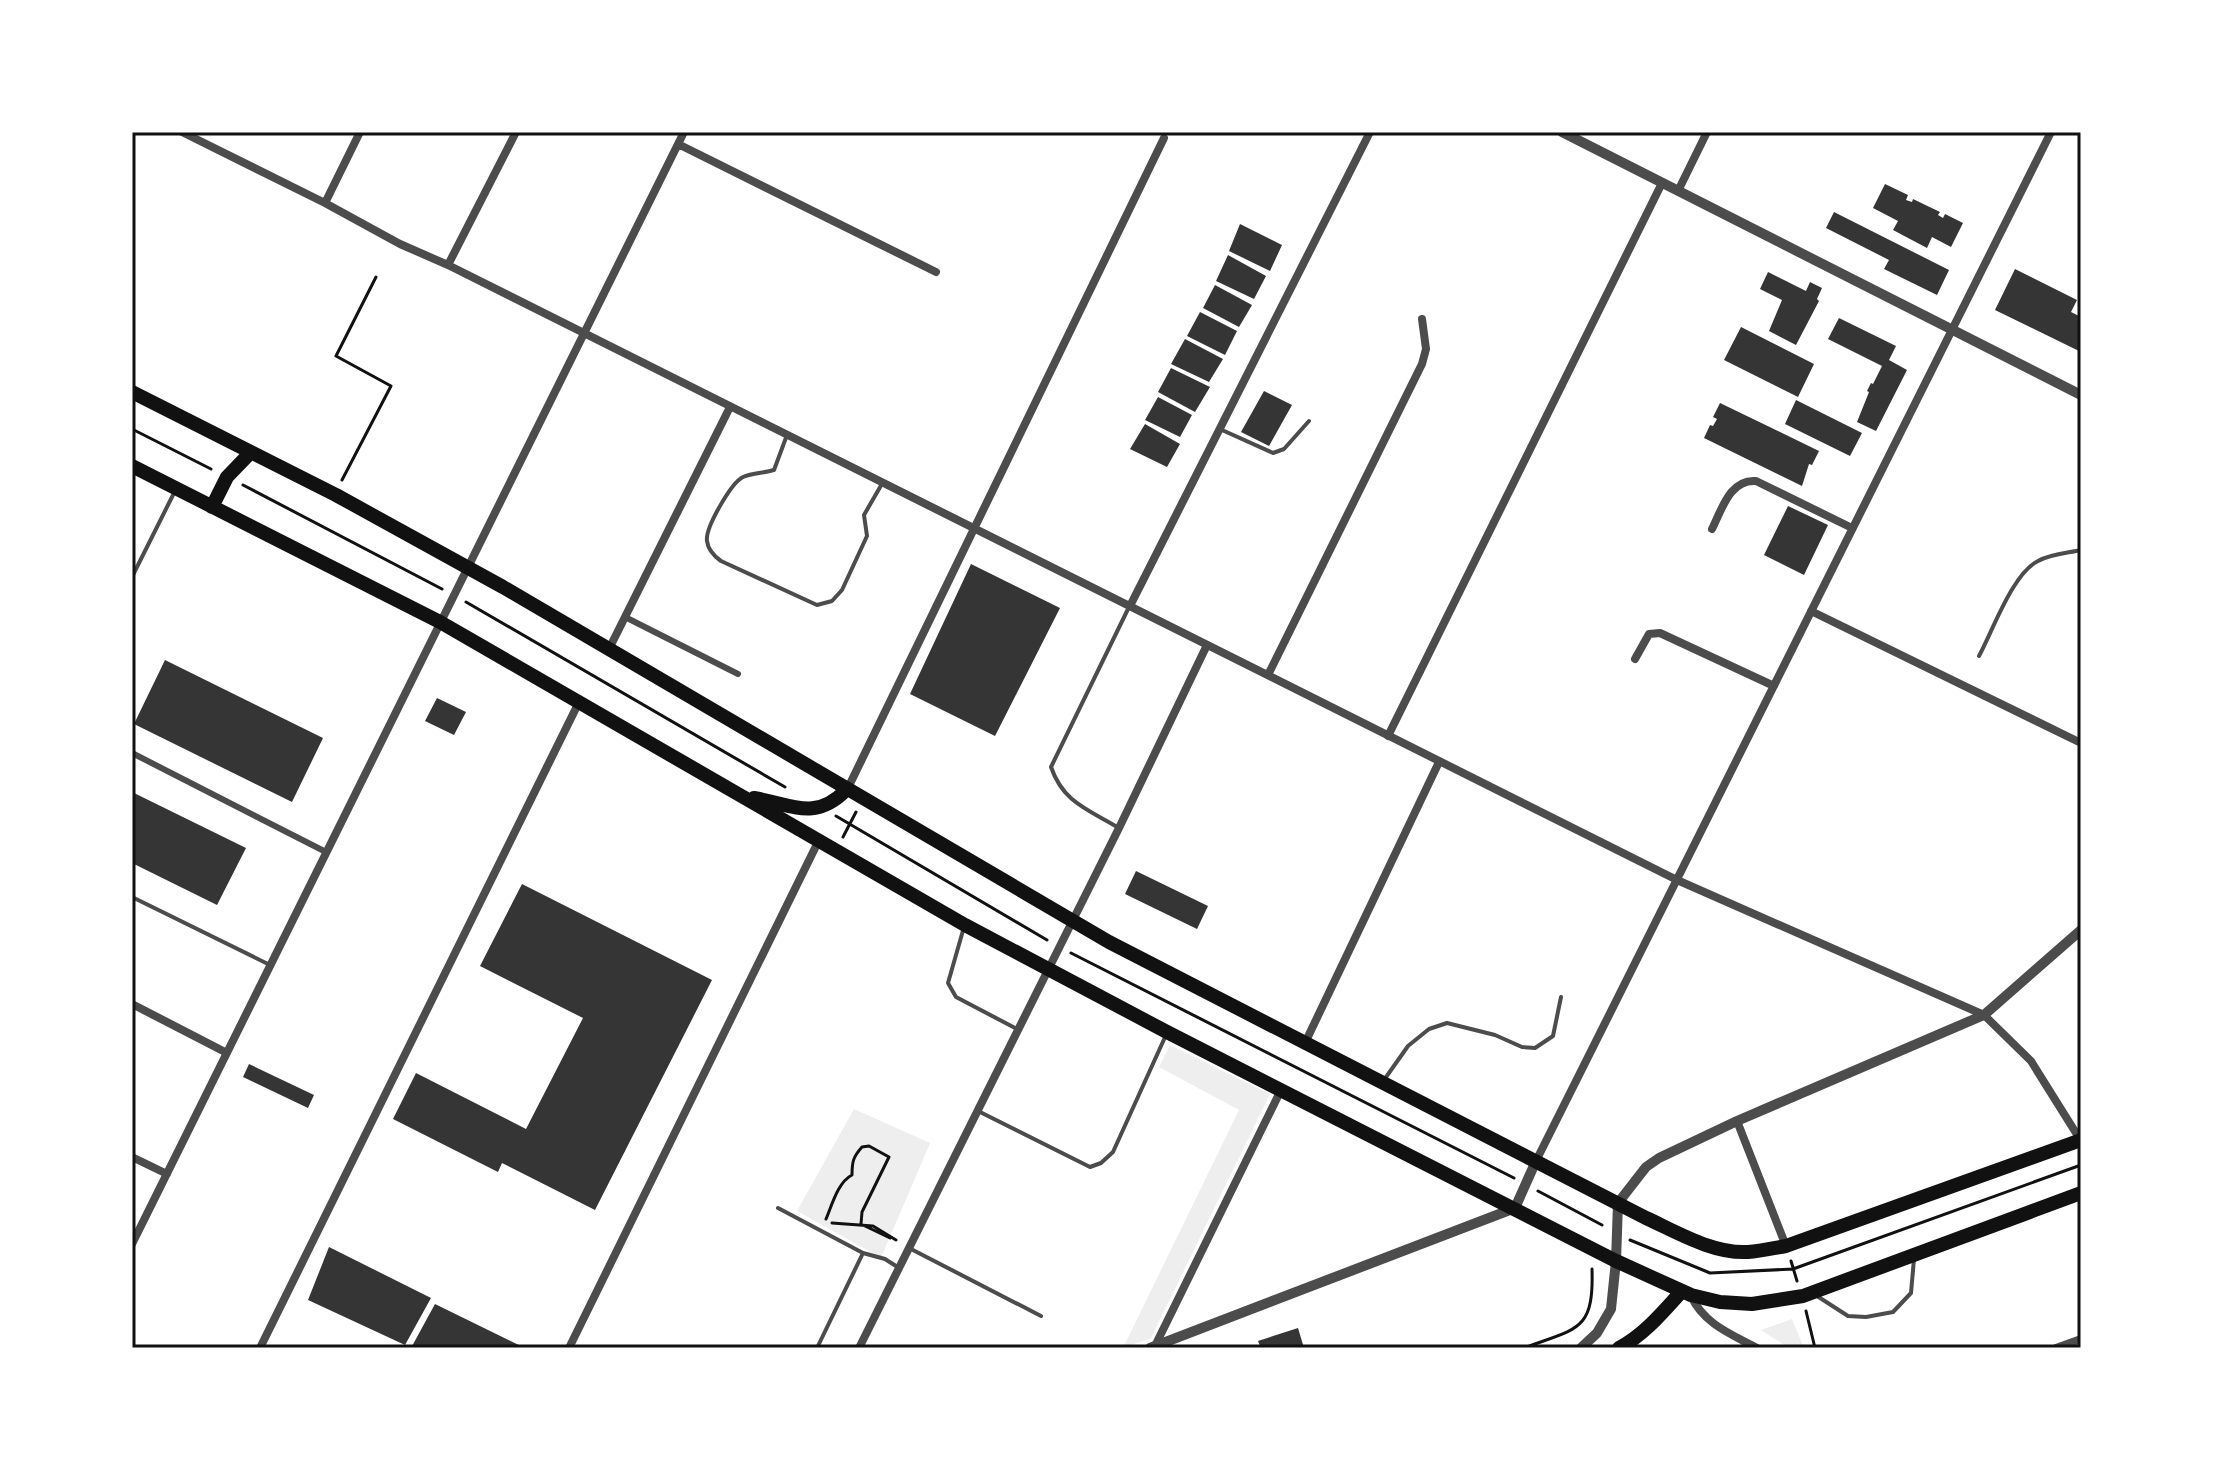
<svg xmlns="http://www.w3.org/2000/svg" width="2213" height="1480" viewBox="0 0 2213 1480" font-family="Quicksand,sans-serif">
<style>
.green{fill:#eee}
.building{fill:#353535}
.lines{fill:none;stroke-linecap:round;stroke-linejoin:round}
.path{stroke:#111;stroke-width:3}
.service{stroke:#4c4c4c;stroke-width:4}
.pedestrian{stroke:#4c4c4c;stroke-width:6}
.minor{stroke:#4c4c4c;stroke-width:8}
.tertiary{stroke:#4c4c4c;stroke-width:10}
.primary{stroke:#111;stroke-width:14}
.neatline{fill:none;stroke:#111;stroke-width:3}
</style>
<rect width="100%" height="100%" fill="#fff"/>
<path class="green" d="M1170,1045L1270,1094L1151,1338L1123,1348L1239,1110L1159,1067Z
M854,1109L930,1143L881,1258L797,1211Z
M1792,1319L1804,1348H1789L1761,1330Z"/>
<path class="building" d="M1885,184L1908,195L1906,200L1912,202L1913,199L1940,212L1938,215L1943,218L1945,214L1963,223L1951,247L1932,237L1927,248L1893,230L1898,221L1873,208Z
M1834,212L1949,270L1937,295L1884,269L1889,260L1826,228Z
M1240,224L1282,245L1270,271L1229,251Z
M1228,255L1266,276L1254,299L1216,281Z
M2015,269L2077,300L2071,312L2081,317V352L1995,310Z
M1768,272L1806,291L1810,282L1822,288L1817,299L1819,301L1796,345L1769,331L1782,300L1760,289Z
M1215,285L1252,305L1239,327L1203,308Z
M1200,312L1237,331L1225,355L1187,336Z
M1839,318L1896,346L1889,360L1907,370L1876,431L1857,422L1869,392L1867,391L1871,383L1873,384L1882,366L1828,339Z
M1741,327L1814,364L1798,397L1724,360Z
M1185,339L1223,359L1209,382L1171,364Z
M1171,368L1210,387L1195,412L1158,392Z
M1264,391L1292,405L1269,446L1241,432Z
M1158,397L1192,415L1180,437L1145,420Z
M1796,400L1862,433L1850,456L1785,424Z
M1720,403L1819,451L1812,465L1809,464L1802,486L1704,438L1710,425L1713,426L1717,419L1713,417Z
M1145,424L1180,444L1167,467L1130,449Z
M1788,506L1828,525L1804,575L1764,555Z
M971,564L1060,608L995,736L910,694Z
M165,660L323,738L292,802L134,724Z
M437,698L466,712L454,735L425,721Z
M132,792L246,848L217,905L132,863Z
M1136,871L1208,906L1197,929L1125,894Z
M522,884L712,980L595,1210L502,1163L498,1172L393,1119L416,1073L526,1129L583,1018L480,966Z
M249,1064L314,1095L308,1108L243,1077Z
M329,1247L431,1298L405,1345L308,1300Z
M435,1304L525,1348H411Z
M1298,1328L1304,1348H1261L1258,1341Z"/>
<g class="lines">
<path class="path" d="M132,429L211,469
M342,480L391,386L336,356L376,277
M243,485L442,589
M466,602L785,787
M836,816L1047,940
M843,837L856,812
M1071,953L1514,1178
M1538,1191L1602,1225
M826,1219C832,1205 838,1182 852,1175C852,1162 853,1157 862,1147L869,1146L889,1157L862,1212L861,1224
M832,1223L873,1226L896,1240
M865,1226L890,1238
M1630,1240L1710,1273L1793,1269L2081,1165
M1791,1261L1797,1281
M1806,1311L1815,1348
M1524,1348C1577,1328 1594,1332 1592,1269"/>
<path class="service" d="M1222,430L1273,453L1284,449L1309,421
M787,435L774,470C764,473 752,473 743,477C731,483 705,528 707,541C708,550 714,556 721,561L817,605L832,601L842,590L867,536L864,515L883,482
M132,577L175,491
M1979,656C1993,630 2013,573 2038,561C2050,554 2068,553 2081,550
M1117,827C1087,809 1063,802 1051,767L1129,607
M132,897L270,965
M964,927L948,983L956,997L1017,1029
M1384,1080L1408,1046L1429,1029L1447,1023L1495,1035L1522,1047L1535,1048L1553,1036L1561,997
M978,1111L1090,1167L1101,1163L1113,1152L1166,1035
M778,1208L863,1253
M909,1248L1041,1316
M1817,1296L1848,1316L1866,1317L1893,1312L1911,1293L1914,1259
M817,1348L863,1253L885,1259L899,1268"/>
<path class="pedestrian" d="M625,617L738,674
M132,753L326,852"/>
<path class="minor" d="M182,132L325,203L400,244L448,265L1677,880L1984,1015L2031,1061L2081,1141
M678,144L936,272
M1678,191L1707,132
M325,203L360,132
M448,265L516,132
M1712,529C1722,509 1730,479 1756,481L1852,528
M1130,606L1370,132
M1811,611L2081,743
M610,647L730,407
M1635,659L1649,634L1660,633L1774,686
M1268,675L1422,364L1426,349L1422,319
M1388,736L1662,183
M847,790L1164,138
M132,1004L227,1053
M1305,1043L1439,762
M1737,1121L1786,1246
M132,1157L167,1174
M1536,1161L2051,132
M132,1244L684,132
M1691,1296C1704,1324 1731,1334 1757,1348
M1155,1346L1281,1090
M260,1348L580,700
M569,1348L819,840
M859,1348L1119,828L1207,645
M2056,1348L2081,1339"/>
<path class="tertiary" d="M1562,132L2081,395
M1150,1348L1515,1208L1536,1161
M1581,1348L1597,1333L1611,1309L1616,1261L1618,1203L1646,1167L1659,1158L1737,1121L1984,1015L2081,930"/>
<path class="primary" d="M132,392L336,495L503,587L1109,942L1646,1218C1677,1232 1713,1254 1748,1252C1761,1251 1774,1248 1786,1246L2081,1140
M132,466L440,622L965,925L1167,1032L1616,1261L1691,1295L1720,1302L1752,1304L1803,1296L2081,1193
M212,507L227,477L251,452
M754,798C791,804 815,822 846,790
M1619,1348C1644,1335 1663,1312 1682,1291"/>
</g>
<rect width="2213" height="1480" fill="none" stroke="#ffffff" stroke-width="268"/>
<rect x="134" y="134" width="1945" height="1212" class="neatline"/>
</svg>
